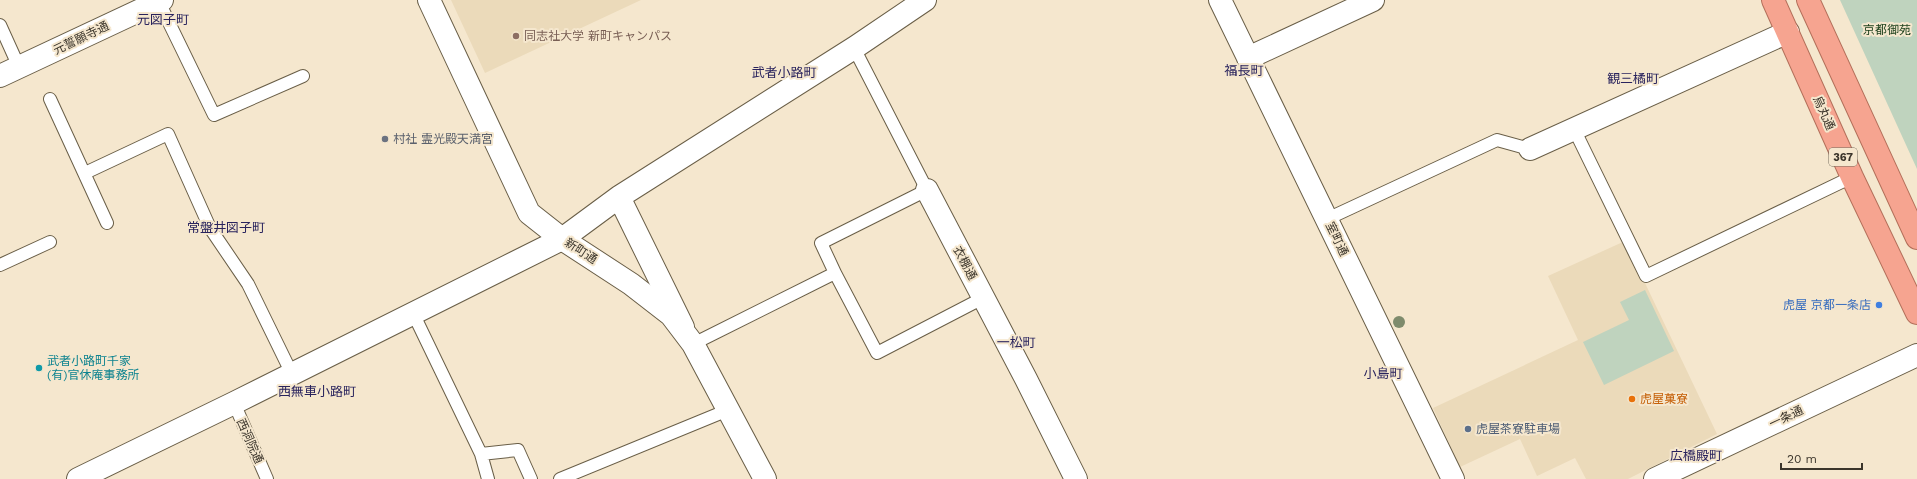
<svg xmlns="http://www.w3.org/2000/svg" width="1917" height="479" viewBox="0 0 1917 479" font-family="'Work Sans','Noto Sans JP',sans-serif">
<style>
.built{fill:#ebdaba}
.green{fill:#bfd3be}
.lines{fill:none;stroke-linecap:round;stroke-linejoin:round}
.service-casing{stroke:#695e47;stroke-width:14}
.minor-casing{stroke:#695e47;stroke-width:24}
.tertiary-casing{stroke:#695e47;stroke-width:24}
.trunk-casing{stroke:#b36f5a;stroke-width:24}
.service{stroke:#fff;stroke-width:12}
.minor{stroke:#fff;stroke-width:22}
.tertiary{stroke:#fff;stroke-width:22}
.trunk{stroke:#f6a490;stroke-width:22}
.tree{fill:#7e8b6c}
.education-dot{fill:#8d6e63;stroke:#f5e7ce;stroke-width:1.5}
.worship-dot{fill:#6b7280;stroke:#f5e7ce;stroke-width:1.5}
.shop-dot{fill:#3f7fe0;stroke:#f5e7ce;stroke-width:1.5}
.culture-dot{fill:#0f9aa8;stroke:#f5e7ce;stroke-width:1.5}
.food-dot{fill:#e8710a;stroke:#f5e7ce;stroke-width:1.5}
.service-dot{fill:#5c6f8a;stroke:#f5e7ce;stroke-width:1.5}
.labels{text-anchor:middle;stroke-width:4;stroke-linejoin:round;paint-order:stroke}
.shield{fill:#f5e7ce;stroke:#736a5c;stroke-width:1}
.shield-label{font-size:11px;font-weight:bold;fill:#3b352b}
.park-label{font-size:12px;fill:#1c401b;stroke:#f5e7ce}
.education-label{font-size:12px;fill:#785e54;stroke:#f5e7ce;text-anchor:start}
.street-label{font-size:12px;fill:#3b352b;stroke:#f5e7ce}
.worship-label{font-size:12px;fill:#5b616d;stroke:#f5e7ce;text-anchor:start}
.shop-label{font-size:12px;fill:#366cbe;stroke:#f5e7ce;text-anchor:end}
.culture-label{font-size:12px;fill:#0d838f;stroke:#f5e7ce;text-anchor:start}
.food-label{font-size:12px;fill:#c56008;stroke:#f5e7ce;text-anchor:start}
.service-label{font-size:12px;fill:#4e5e75;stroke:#f5e7ce;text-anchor:start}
.neighbourhood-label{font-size:13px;fill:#29235d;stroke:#f5e7ce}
</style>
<rect width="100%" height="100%" fill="#f5e7ce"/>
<path class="built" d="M451,0H641L485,73Z
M1625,241L1717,434L1628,479H1586L1575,458L1537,476L1520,439L1460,467L1433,408L1578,340L1548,276Z"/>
<path class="green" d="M1840,0H1917V169Z
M1645,290L1674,351L1604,385L1583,342L1629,320L1620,302Z"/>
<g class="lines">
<g class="service-casing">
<path id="service" d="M159,2L214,115L303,76
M0,25L19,67
M50,99L107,223
M1574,129L1646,276L1852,177
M85,173L168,134L210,228L248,284L292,374
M1327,219L1497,140L1530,149
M0,265L50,242
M835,273L877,353L983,298
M413,313L481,454L488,479
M693,344L835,273L821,243L927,190L854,48
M234,403L267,479
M481,454L518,450L531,479
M560,479L728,410"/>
</g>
<g class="minor-casing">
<path id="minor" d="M1220,0L1453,479
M1248,58L1373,0
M0,76L162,0
M1530,149L1788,32
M927,190L1026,379L1076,479
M619,197L683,327
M78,479L234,403L562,239L619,197L854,48L925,0
M1655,479L1917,355"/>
</g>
<g class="tertiary-casing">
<path id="tertiary" d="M429,0L529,213L562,239L631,284L671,315L693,344L765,479"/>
</g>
<g class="trunk-casing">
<path id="trunk" d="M1773,0L1852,177L1917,313
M1808,0L1917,238"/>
</g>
<use href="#service" class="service"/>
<use href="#minor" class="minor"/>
<use href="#tertiary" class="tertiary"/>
<use href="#trunk" class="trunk"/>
</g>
<circle class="tree" cx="1399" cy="322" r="6"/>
<circle class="education-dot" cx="516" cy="36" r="4"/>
<circle class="worship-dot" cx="385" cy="139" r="4"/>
<circle class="shop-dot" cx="1879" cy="305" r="4"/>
<circle class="culture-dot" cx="39" cy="368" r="4"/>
<circle class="food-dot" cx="1632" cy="399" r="4"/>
<circle class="service-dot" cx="1468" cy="429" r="4"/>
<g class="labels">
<rect class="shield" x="1829" y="148" width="28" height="18" rx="3"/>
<g class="shield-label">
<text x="1843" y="161">367</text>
</g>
<g class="park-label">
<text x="1887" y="34">京都御苑</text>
</g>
<g class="education-label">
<text x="524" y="40">同志社大学 新町キャンパス</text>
</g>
<g class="street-label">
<text transform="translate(81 38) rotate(-26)" y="4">元誓願寺通</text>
<text transform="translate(1824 113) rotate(66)" y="4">烏丸通</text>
<text transform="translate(1337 239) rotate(64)" y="4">室町通</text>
<text transform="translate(581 251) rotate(33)" y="4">新町通</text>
<text transform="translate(965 263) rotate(62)" y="4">衣棚通</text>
<text transform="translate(1786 417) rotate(-25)" y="4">一条通</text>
<text transform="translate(250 441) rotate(66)" y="4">西洞院通</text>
</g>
<g class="worship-label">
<text x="393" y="143">村社 霊光殿天満宮</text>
</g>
<g class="shop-label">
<text x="1871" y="309">虎屋 京都一条店</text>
</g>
<g class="culture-label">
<text x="47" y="365">武者小路町千家<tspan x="47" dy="14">(有)官休庵事務所</tspan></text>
</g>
<g class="food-label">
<text x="1640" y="403">虎屋菓寮</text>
</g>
<g class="service-label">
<text x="1476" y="433">虎屋茶寮駐車場</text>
</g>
<g class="neighbourhood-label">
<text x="163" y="24">元図子町</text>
<text x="1244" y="75">福長町</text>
<text x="784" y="77">武者小路町</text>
<text x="1633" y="83">観三橘町</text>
<text x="226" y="232">常盤井図子町</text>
<text x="1016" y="347">一松町</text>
<text x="1383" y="378">小島町</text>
<text x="317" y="396">西無車小路町</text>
<text x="1696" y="460">広橋殿町</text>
</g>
</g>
<path d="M1781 463v6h81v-6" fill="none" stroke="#3b352b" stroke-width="2"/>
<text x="1787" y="463" font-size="12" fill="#3b352b" stroke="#f5e7ce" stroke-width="3" paint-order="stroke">20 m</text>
</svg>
